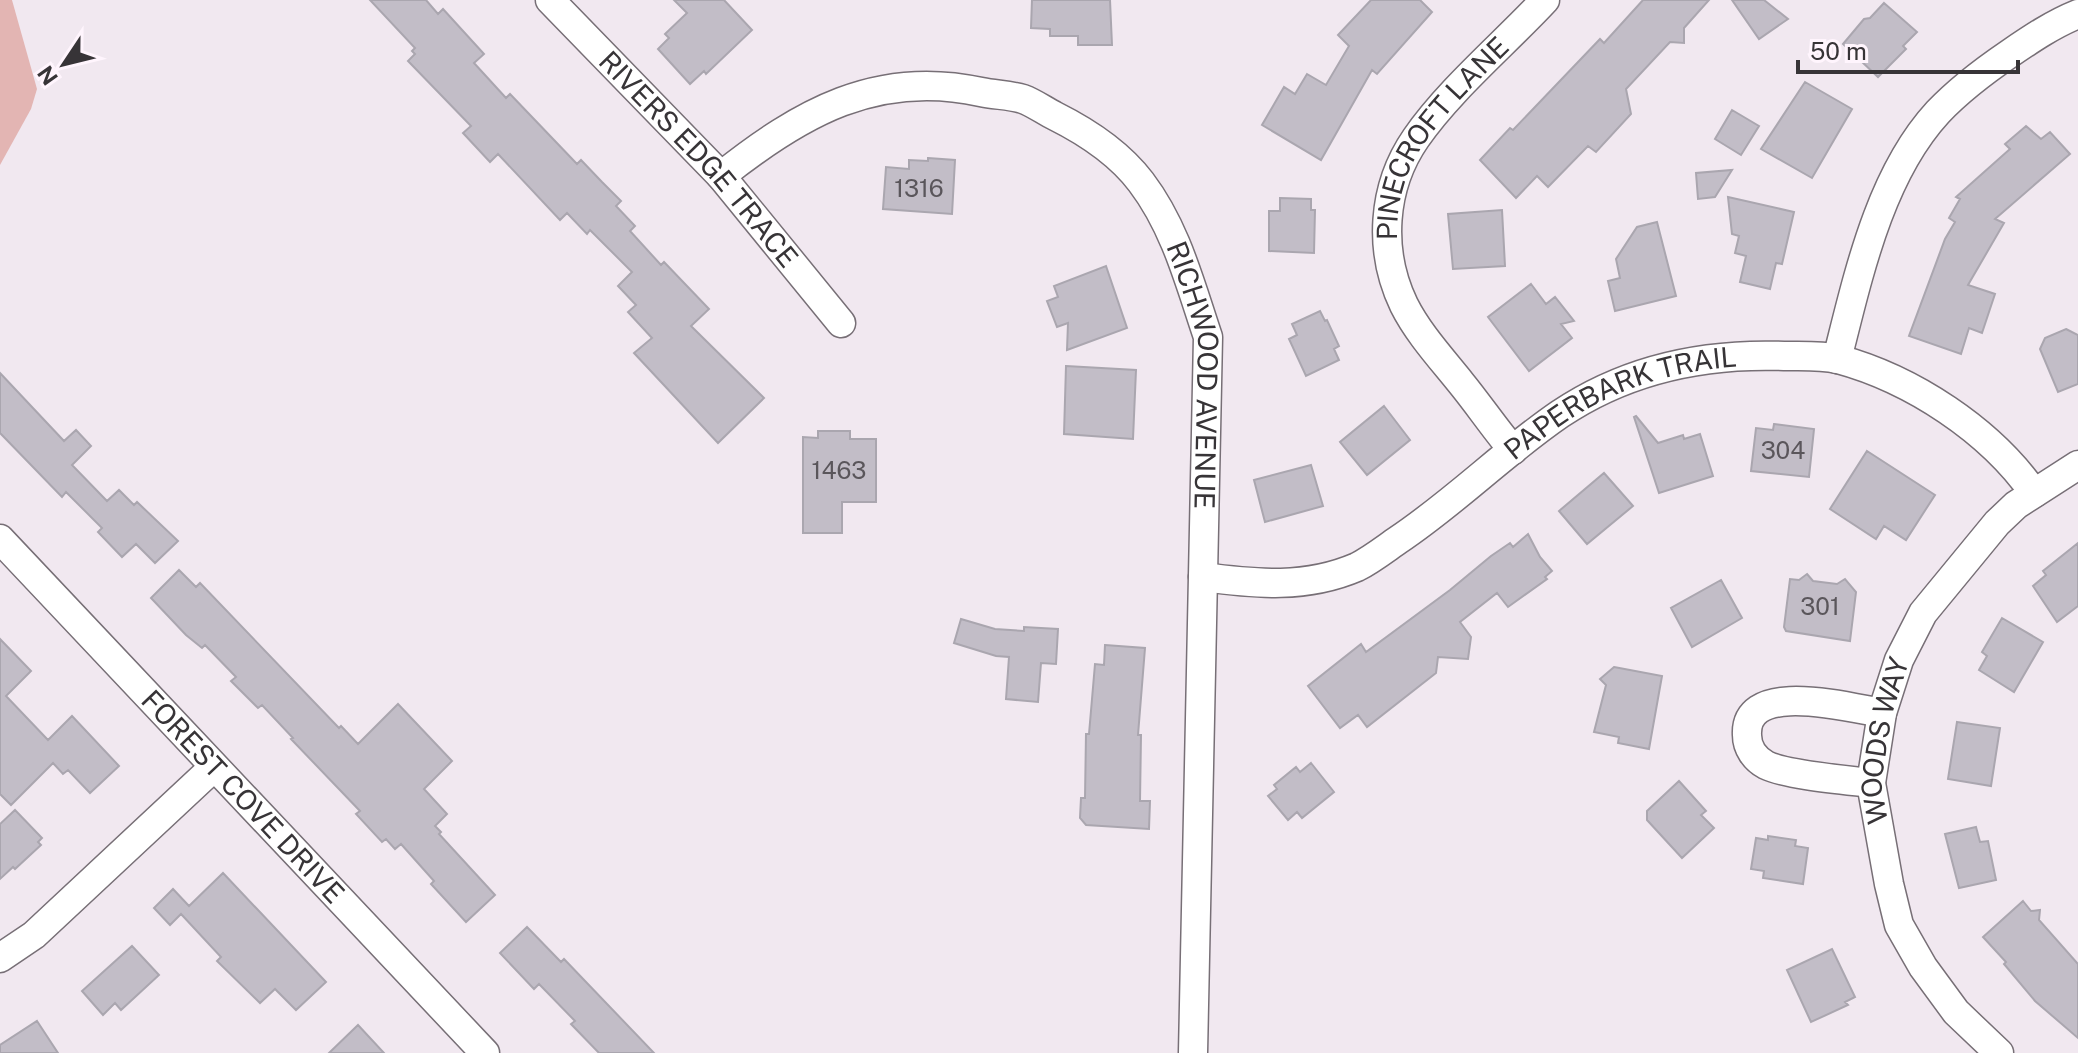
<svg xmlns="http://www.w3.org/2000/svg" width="2078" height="1053" viewBox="0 0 2078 1053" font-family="'Public Sans',sans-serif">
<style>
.green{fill:#e3b5b3}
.building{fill:#c2bdc7;stroke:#aaa6af;stroke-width:2}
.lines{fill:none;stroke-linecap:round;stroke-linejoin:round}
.minor-casing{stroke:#776f76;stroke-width:31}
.minor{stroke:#fff;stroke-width:28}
.labels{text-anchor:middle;stroke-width:6;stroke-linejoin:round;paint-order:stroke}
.number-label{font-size:24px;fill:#5a565b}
.street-label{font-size:28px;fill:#373437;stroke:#fff5fd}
</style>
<rect width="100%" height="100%" fill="#f1e8f0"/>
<path class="green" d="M0,0H12L37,89L31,109L0,165Z"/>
<path class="building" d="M370,0H426L438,14L443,9L484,54L474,63L506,98L510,94L577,164L581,160L602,182L621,201L616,206L635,226L630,231L661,265L664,262L709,309L691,326L764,398L718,443L634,353L652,338L628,312L636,305L618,286L632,272L590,230L587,234L567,213L560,220L498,154L490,162L463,133L471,126L408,61L415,54L412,51L415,48Z
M674,0H724L752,30L706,74L704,71L690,84L658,49L669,38L665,34L687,13Z
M1032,0H1110L1112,45H1078V36H1050V29L1031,28Z
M1371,0H1420L1432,12L1377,74L1372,70L1321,160L1262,125L1284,87L1295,94L1307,74L1326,85L1349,46L1338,35Z
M1643,0H1709L1684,28V43L1670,42L1626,89L1631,114L1596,152L1588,146L1548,187L1537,176L1516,198L1480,160L1510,128L1513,130L1600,39L1604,43Z
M1732,0H1764L1788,19L1759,39Z
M1884,3L1917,32L1903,46L1906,49L1878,77L1843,44L1864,19L1870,18Z
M1805,82L1852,109L1812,178L1761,149Z
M1732,110L1759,126L1741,155L1715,139Z
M2026,126L2041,139L2050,132L2070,154L1995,219L2004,223L1968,285L1995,294L1982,333L1969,328L1961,354L1909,336L1945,239L1955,222L1949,218L1960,199L1956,197L2010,149L2005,144Z
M928,158L955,160L952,214L883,209L886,167L909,169V160L928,161Z
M1732,170L1715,197L1698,199L1696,173Z
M1728,197L1794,212L1782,264L1776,263L1770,289L1740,282L1746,256L1735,253L1739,236L1732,234Z
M1280,198L1311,199V210H1315L1314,253L1269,251V211H1280Z
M1502,210L1505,266L1453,269L1448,214Z
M1657,222L1676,296L1615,311L1608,281L1620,278L1616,259L1637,227Z
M1106,266L1127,328L1067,350L1068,323L1057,327L1047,301L1058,297L1054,286Z
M1531,284L1546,304L1555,297L1574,321L1561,324L1572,338L1529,371L1488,317Z
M1320,311L1325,321L1327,320L1339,346L1334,349L1339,360L1306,376L1289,339L1297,335L1292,324Z
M2066,329L2078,335V384L2058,392L2040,349L2045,338Z
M1066,366L1136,370L1133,439L1064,434Z
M0,373L64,441L76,430L91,446L72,465L107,501L119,490L134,505L137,502L178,541L155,563L136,544L122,557L98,532L102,528L66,492L62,497L0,433Z
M1384,406L1410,440L1367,475L1340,442Z
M1636,416L1658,443L1683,435L1684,439L1700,434L1713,476L1659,493L1634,417Z
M1774,424L1814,429L1809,477L1751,471L1756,428L1773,430Z
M818,431H850V439H876V502H842V533H803V437L818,438Z
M1867,451L1935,495L1906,540L1884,526L1876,539L1830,509Z
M1311,465L1323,506L1265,522L1254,480Z
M1604,473L1633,506L1587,544L1559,511Z
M1528,534L1540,557L1552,571L1545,577L1547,579L1508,607L1497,593L1460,622L1471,637L1468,659L1438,657L1436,673L1367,727L1358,715L1340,728L1308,686L1361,644L1366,652L1450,590L1491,556L1510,543L1513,547Z
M2078,543V606L2057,622L2033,586L2046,575L2043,571Z
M179,570L196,587L200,583L339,728L341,726L358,744L398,704L452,761L424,789L447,814L435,826L441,832L439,834L495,895L466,922L431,884L434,881L401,844L395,849L386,839L382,842L356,814L360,811L291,739L293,738L262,705L258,708L231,681L236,677L205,645L202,648L186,635L151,598Z
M1807,574L1813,581L1837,584L1845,579L1856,592L1850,641L1786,631L1784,627L1790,579L1799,580Z
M1721,580L1742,618L1692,647L1671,608Z
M2002,618L2043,642L2014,692L1979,670L1987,656L1982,652Z
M961,619L995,629L1024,631V627L1058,629L1056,664L1041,663L1038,702L1006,699L1009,657L996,656L954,643Z
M0,639L31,671L6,696L48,740L72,716L119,766L90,793L68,770L63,774L53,763L11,805L0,794Z
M1105,645L1145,648L1138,735H1141L1140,801H1150L1149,829L1086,825L1080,818L1081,798H1085L1086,734H1089L1095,664L1104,665Z
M1614,667L1662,676L1649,749L1618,743L1619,737L1594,732L1606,685L1600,679Z
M1957,722L2000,728L1991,786L1948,779Z
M1311,763L1334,792L1302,818L1297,812L1288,820L1268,796L1277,789L1274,785L1296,767L1300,772Z
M1679,781L1706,811L1701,815L1714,828L1682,858L1647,820V811Z
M15,810L42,838L38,842L41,845L15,869L13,867L0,879V824Z
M1976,827L1980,842L1988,841L1996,880L1959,888L1945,834Z
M1768,836L1796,840L1795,846L1808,848L1803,884L1763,878L1764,871L1751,869L1756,838L1768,840Z
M223,873L326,982L296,1010L275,989L260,1003L217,961L221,957L181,914L170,925L154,908L173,889L189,906Z
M2023,901L2031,911L2040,910L2039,920L2078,964V1038L2035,1001L2004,964L2006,962L1983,937Z
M527,927L561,962L564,959L654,1053H599L571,1024L575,1021L539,984L534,989L500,953Z
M132,946L159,975L121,1010L115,1003L103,1015L82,991Z
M1832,949L1855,997L1845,1002L1848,1005L1811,1022L1787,970Z
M37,1021L58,1053H0V1045Z
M358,1025L384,1053H329Z"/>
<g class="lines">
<g class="minor-casing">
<g id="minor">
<path id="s1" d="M550,0L721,176L841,323"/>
<path id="s2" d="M721,176C800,113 877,69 981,92C995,95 1010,95 1023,99C1034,103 1045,111 1055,116C1087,132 1119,153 1141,182C1176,228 1190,284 1208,337L1193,1053"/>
<path d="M1837,359C1858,277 1879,176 1938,112C1959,90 1984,71 2009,54C2031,39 2053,24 2078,14"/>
<path id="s3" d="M1513,450C1495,429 1479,405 1461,383C1441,358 1418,333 1404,305C1378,251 1382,187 1416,138C1449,90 1505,43 1545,0"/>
<path id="s4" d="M0,539L485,1053"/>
<path id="s5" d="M1203,577C1256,584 1306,589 1357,567C1371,560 1385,549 1398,540C1455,502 1503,453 1560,414C1627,369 1704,353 1784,356C1802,356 1821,355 1838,359C1912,379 1990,430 2034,493"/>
<path d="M1871,783C1846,780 1786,775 1766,765C1755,759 1747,748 1747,735C1744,679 1850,708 1882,713"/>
<path d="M0,958L34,935L214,767"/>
<path id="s6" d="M1999,1053L1956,1012L1923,967L1899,925L1889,884L1871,783L1882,713L1899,660L1923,613L1997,523L2016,505L2078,465"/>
</g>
</g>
<use href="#minor" class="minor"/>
</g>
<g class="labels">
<g class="number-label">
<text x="919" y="197">1316</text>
<text x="1783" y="459">304</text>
<text x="839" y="479">1463</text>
<text x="1820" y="615">301</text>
</g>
<g class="street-label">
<text dy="10" stroke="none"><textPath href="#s3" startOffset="368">PINECROFT LANE</textPath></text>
<text dy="10" stroke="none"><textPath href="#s1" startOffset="218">RIVERS EDGE TRACE</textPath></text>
<text dy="10" stroke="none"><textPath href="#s2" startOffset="678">RICHWOOD AVENUE</textPath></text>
<text dy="10" stroke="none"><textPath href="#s5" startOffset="472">PAPERBARK TRAIL</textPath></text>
<text dy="10" stroke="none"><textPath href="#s6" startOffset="352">WOODS WAY</textPath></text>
<text dy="10" stroke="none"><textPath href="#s4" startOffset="354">FOREST COVE DRIVE</textPath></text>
</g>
</g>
<g transform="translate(64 64) rotate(235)" stroke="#fff5fd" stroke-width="6" paint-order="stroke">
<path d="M0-6L14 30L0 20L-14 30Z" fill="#373437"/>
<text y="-12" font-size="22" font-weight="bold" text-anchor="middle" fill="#373437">N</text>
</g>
<path d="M1798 60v12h220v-12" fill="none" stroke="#373437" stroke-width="4"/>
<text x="1810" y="60" font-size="24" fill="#373437" stroke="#fff5fd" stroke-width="6" paint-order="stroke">50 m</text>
</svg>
